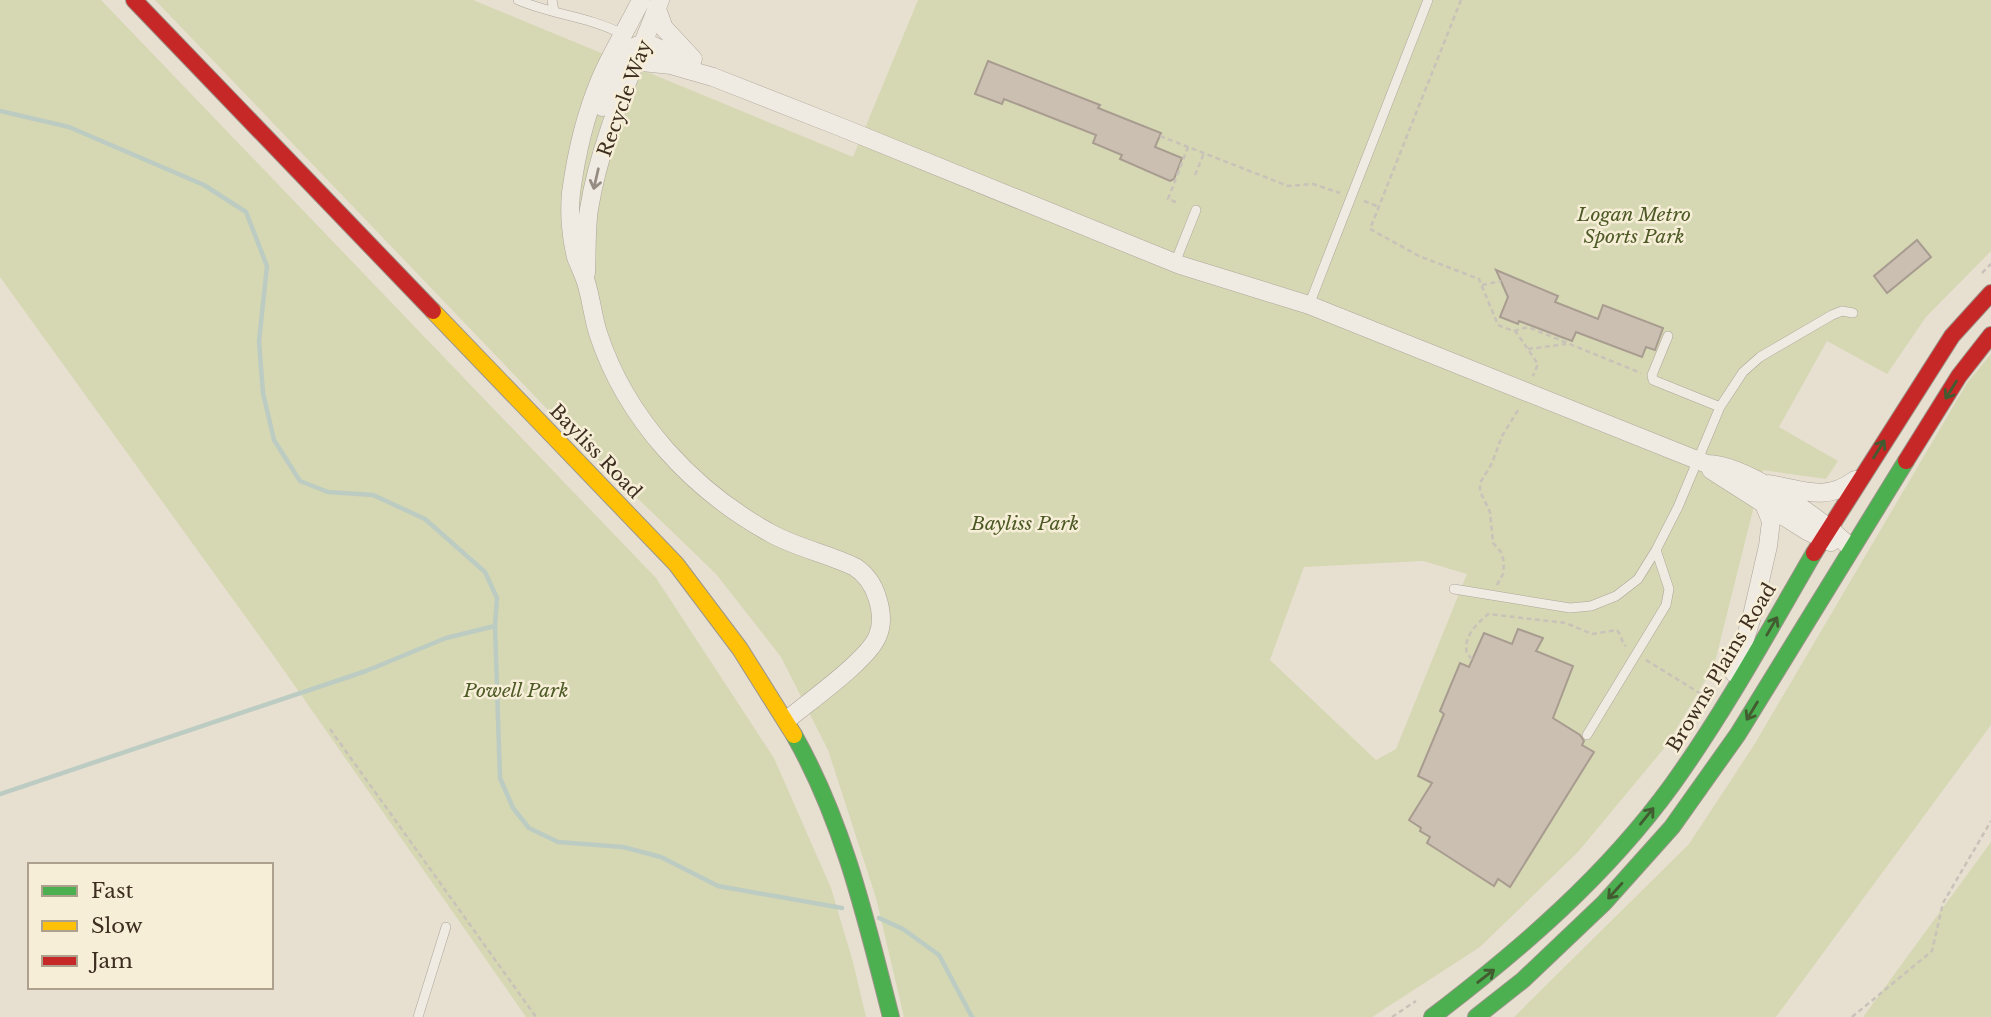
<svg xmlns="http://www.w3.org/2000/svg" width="1991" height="1017" viewBox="0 0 1991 1017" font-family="'Libre Baskerville',serif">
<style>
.green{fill:#d6d7b3;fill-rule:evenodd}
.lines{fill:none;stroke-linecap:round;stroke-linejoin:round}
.stream{stroke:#bcccc2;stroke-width:4.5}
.building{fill:#cbbfb2;stroke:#a89c90;stroke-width:2}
.lane-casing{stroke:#ada599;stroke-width:10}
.street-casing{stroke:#ada599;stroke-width:19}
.fast-casing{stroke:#9c958a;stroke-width:18}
.slow-casing{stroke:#9c958a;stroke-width:18}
.jam-casing{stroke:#9c958a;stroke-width:18}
.path{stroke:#c8c2b9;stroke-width:2.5;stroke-dasharray:5 3.5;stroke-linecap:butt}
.lane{stroke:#efebe3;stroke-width:9}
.street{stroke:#efebe3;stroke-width:18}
.fast{stroke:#4caf50;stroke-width:16}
.slow{stroke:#ffc107;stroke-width:16}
.jam{stroke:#c62828;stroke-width:16}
.oneway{stroke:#968c82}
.oneway2{stroke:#425b31}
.labels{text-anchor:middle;stroke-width:5;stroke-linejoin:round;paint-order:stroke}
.street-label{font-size:19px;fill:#3d2e20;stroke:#f7eed8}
.park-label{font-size:19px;font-style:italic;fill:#4d5a26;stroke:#f7eed8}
</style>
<rect width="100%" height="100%" fill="#e7e0d1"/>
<path class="green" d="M0,0H101L656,578L774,758L831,888L853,962L866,1017H526L276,659L0,277Z
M155,0H473L853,157L918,0H1991V251L1926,317L1887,374L1827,341L1779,427L1838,461L1826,479L1763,470L1714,666L1666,746L1578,852L1480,947L1372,1017H904L876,898L828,750L781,657L716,574L572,435ZM1423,561L1467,574L1396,749L1376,760L1270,660L1304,567Z
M1991,354V725L1776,1017H1514L1689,844L1754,745L1967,383Z
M1991,842V1017H1863Z"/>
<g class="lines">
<path class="stream" d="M0,111L69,127L204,185L246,212L267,266L259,341L263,393L274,440L300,481L328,492L373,495L425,519L485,572L497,598L495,626L500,778L513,808L529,828L558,842L623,847L661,857L718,886L842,908
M0,794L366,671L446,638L495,626
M879,918L903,929L939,955L972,1017"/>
</g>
<path class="building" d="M988,61L1100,105L1098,108L1161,133L1155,147L1182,158L1174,179L1170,181L1120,159L1122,155L1093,143L1096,135L1004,99L1002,104L975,94Z
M1917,240L1931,257L1887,293L1874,276Z
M1496,270L1558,296L1555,302L1598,319L1603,305L1663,328L1655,350L1646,347L1642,357L1576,332L1572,341L1519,321L1518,324L1500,317L1508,297Z
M1518,629L1543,638L1536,651L1573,666L1553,718L1580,735L1584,741L1582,745L1594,752L1510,887L1498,879L1494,886L1427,843L1430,837L1420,831L1421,828L1409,820L1432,783L1418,776L1444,714L1440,711L1460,663L1469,667L1484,633L1512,644Z"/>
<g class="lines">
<g class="lane-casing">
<path id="lane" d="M518,0C552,15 588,16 622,34
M552,0L554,11
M1175,263L1196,210
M1309,305L1428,0
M1668,336L1652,375L1653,380L1720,407
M1454,589L1570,608L1591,606L1616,596L1638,579L1656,550L1678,507L1720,407L1743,372L1760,357L1832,315L1842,311L1853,313
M1587,735L1666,605L1669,589L1656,550
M418,1017L446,927"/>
</g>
<g class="street-casing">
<path id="street" d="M641,0C628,27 612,52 600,80C585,116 576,155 571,193C569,213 571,238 576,257C579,265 583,273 586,282C591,298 593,317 598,333C626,419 693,491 772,534C798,548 828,554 855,567C867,575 873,584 877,597C881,609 883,623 878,635C870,659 808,702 787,720
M657,9L664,28L693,59
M634,64L642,62L671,65L713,77L843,128L1180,265L1309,305L1707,464C1747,464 1822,520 1851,548
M602,107C610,87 621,40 649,44L689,62
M586,273C587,252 586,229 589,209C601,135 634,69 660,0
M1711,470L1807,531L1831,542
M1769,484C1803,490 1826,502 1855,480
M1734,673L1751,620L1768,546L1771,521L1764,504"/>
</g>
<g class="fast-casing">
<path id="fast" d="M794,735C844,823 866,920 891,1017
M1432,1017C1521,949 1606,876 1672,785C1725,711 1768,632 1814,553
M1476,1017L1523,980L1604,903L1672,827L1738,734L1906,461"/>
</g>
<g class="slow-casing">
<path id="slow" d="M433,311L676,564L740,649L794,735"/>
</g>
<g class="jam-casing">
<path id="jam" d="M134,0L433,311
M1906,461L1959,376L1991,335
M1814,553L1952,336L1991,293"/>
</g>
<path class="path" d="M1461,0L1370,229L1419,256L1479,279L1498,325L1516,332L1538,364L1533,376
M1160,136L1288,186L1313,184L1340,193
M1195,175L1204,153
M1364,201L1379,207
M1176,202L1168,199L1188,147
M1982,273L1991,264
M1482,285L1501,281
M1514,331L1528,327L1641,373
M1528,349L1566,344
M1497,585L1503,574L1504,562L1501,552L1493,543L1490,512L1480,491V483L1492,463L1502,436L1520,407
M1472,659L1467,654C1463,636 1476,625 1488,614L1566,623L1592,634L1617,630L1621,636L1623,644L1626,646
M1646,660L1706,697
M330,729L536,1017
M1392,1017L1416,1001
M1852,1017L1932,951L1943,903L1991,821"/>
<use href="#lane" class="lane"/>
<use href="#street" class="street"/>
<use href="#fast" class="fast"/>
<use href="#slow" class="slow"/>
<use href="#jam" class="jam"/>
</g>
<defs><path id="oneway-shaft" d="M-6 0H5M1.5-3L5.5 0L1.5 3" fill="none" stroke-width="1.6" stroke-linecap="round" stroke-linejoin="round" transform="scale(1.75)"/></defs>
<use class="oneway" href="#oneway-shaft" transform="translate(596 179) rotate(103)"/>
<g class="oneway2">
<use href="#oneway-shaft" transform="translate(1951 390) rotate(122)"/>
<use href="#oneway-shaft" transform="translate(1879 449) rotate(-58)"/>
<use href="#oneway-shaft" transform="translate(1772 626) rotate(-60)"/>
<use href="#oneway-shaft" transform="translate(1752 711) rotate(121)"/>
<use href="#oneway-shaft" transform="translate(1647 816) rotate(-51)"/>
<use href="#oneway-shaft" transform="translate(1615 891) rotate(132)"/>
<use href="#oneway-shaft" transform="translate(1486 976) rotate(-38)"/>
</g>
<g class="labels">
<g class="street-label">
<text transform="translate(624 98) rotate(-70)" y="7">Recycle Way</text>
<text transform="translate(596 451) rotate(46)" y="7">Bayliss Road</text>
<text transform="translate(1721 667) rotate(-59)" y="7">Browns Plains Road</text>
</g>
<g class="park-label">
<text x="1634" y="221">Logan Metro<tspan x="1634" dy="22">Sports Park</tspan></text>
<text x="1025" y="530">Bayliss Park</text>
<text x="516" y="697">Powell Park</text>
</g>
</g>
<rect x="28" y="863" width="245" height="126" fill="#f7eed8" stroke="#ada18e" stroke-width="2"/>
<rect x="42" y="886" width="35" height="10" fill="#4caf50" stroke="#ada18e" stroke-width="2"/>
<text x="91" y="898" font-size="21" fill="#3d2e20">Fast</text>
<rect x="42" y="921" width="35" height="10" fill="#ffc107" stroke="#ada18e" stroke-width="2"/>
<text x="91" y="933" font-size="21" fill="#3d2e20">Slow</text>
<rect x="42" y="956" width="35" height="10" fill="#c62828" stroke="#ada18e" stroke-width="2"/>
<text x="91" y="968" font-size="21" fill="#3d2e20">Jam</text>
</svg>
